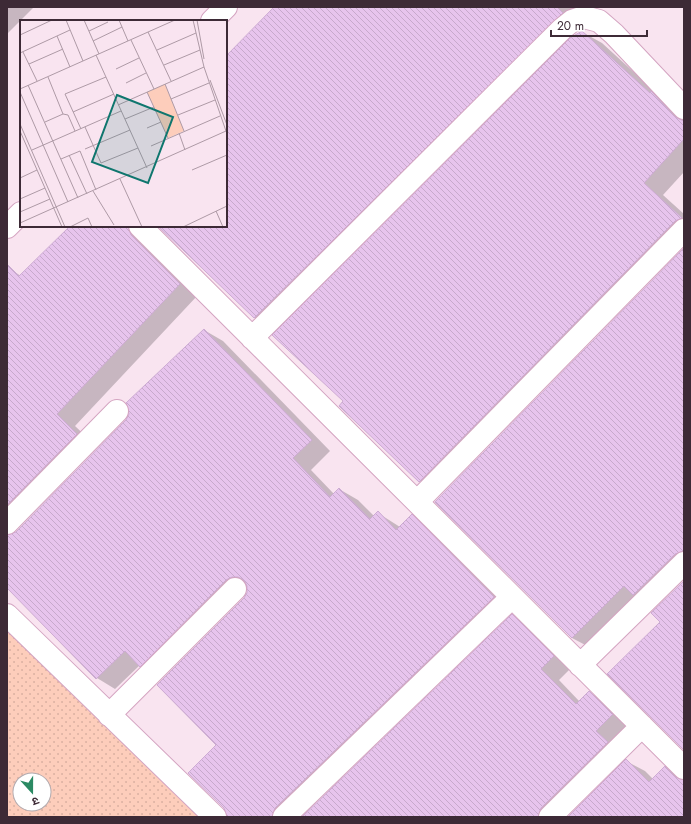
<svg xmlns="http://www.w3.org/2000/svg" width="691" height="824" viewBox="0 0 691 824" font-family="Jost,'Noto Sans Devanagari',sans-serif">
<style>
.park{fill:url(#park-dots);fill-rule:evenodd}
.shadow{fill:#0003}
.building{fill:url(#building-back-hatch);stroke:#cdabd3}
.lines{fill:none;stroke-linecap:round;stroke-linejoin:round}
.minor-casing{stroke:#d4a4c1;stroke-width:24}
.minor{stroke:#fff;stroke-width:22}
.inset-road{fill:none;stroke:#ae9aa6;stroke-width:1}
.view{fill:#0f766e;fill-opacity:0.15;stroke:#0f766e;stroke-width:2}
.inset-edge{fill:none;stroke:#3d2a36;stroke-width:2}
</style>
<defs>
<pattern id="park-dots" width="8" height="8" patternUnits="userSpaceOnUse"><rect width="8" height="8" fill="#fdcdbb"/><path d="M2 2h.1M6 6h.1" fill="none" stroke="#dab0a1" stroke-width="1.8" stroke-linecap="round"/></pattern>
<pattern id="building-back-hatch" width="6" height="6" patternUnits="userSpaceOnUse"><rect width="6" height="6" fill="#e7c4ed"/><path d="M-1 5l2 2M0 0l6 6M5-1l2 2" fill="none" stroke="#c7a9cc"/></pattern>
</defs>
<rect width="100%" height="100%" fill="#f9e4f0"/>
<path class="park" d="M7,615L215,817H7ZM20,780H44V804H20Z"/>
<path class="shadow" d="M7,7H34L7,34Z
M274,7H589L577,20L582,25L275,330L255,318L159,226H226V58Z
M582,32L602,43L684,118V172L663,195L684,214V244L439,493L420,481Z
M71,226L130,233L148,244L198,295L75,426L95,445L13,531V535L127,420L204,330L223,341L330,451L311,470L334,494L339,489L358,500L374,516L378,513L400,527L412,515L430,526L512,608L295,817H228L217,746L245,598L248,589L159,677L140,665L115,689L97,678L7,586V277L13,271L21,276Z
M684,249V574L591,648L572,638L436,502Z
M512,616L531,626L572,667L559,680L580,702L590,693L608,703L630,726L561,817H303Z
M626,761L645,771L653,779L665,768L683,778L684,817H569Z"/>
<path class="building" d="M274,7H557L563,13L254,318L158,226H226V56Z
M582,31L650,93L651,91L675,117L684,121V139L644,183L682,218L675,221L419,482L339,406L343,401L272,335L570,38Z
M70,226H128L131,235L180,284L57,414L77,434L7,505V264L19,276Z
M684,248V551L675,554L633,595L624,586L572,638L435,502Z
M204,329L312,440L293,458L330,497L339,488L370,519L378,511L396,530L412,514L494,597L275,808L272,817H227L224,808L188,773L216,745L157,685L244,598L247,593V586L244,580L238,577H232L226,580L140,667L125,651L96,679L7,588V535L16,532L126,420L129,414L126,403Z
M684,581V750L607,674L660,622L651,613Z
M512,614L554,656L541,669L576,704L589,691L613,714L596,731L608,742L541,808L538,817H302Z
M626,759L649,782L665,766L675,777L684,780V817H568Z"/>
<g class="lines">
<g class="minor-casing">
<path id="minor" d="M212,21L226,7
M140,226L684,768
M7,227L21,213
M252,338L562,29L572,21L584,17L599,21L614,34L684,108
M417,502L684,230
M7,523L117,411
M7,615L215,817
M580,665L684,563
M109,715L235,589
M284,817L512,597
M550,817L642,726"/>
</g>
<use href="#minor" class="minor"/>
</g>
<g transform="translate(20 20)">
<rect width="207" height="207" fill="#f9e4f0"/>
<path d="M145,64L164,111L148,118L127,72Z" fill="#fdcdbb"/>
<path class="inset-road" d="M46,0L63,41M64,0L79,34M99,0L108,21M173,0L184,47L207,114M177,0L184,39M69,11L88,2M128,12L151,61M0,15L32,0M37,16L50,47M111,20L134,69M73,21L102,7M137,30L176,13M3,32L17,61M0,33L50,10M76,35L127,148M9,44L43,29M144,45L180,30M96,49L119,38M28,57L43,94L48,95L55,111M190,60L207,105M106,63L126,53M145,64L164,111M8,65L58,178M0,69L155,0M0,72L48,182M127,72L148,118M151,79L189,63M98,85L184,47M53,92L94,74M158,95L195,80M105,99L134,87M25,102L43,94M0,104L45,207M65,107L81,143L118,128M127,108L141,102M61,109L45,74L86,57M0,111L42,207M159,113L165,130M131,126L200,96M65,129L110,110M12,130L101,91M49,135L67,174M41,139L60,131L76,170M172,150L207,135M0,158L17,150M100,159L122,207M73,171L94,205M0,179L25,168M196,191L203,207M0,192L30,179M0,203L206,111M50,207L68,198L72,207M163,207L207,186"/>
<path class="view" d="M97,75L153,97L128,163L72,142Z"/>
<rect width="207" height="207" class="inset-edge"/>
</g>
<rect width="691" height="824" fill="none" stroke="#3d2a36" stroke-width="16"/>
<g transform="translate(32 792) rotate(159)"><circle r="19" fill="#ffffff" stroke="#b1aaaf"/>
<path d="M0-3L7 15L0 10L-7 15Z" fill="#2b8a63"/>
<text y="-6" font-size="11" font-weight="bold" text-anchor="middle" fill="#3d2a36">उ</text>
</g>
<path d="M551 30v6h96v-6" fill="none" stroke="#3d2a36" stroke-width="2"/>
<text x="557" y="30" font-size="12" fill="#3d2a36" stroke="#ffffff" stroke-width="3" paint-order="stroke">20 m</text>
</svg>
